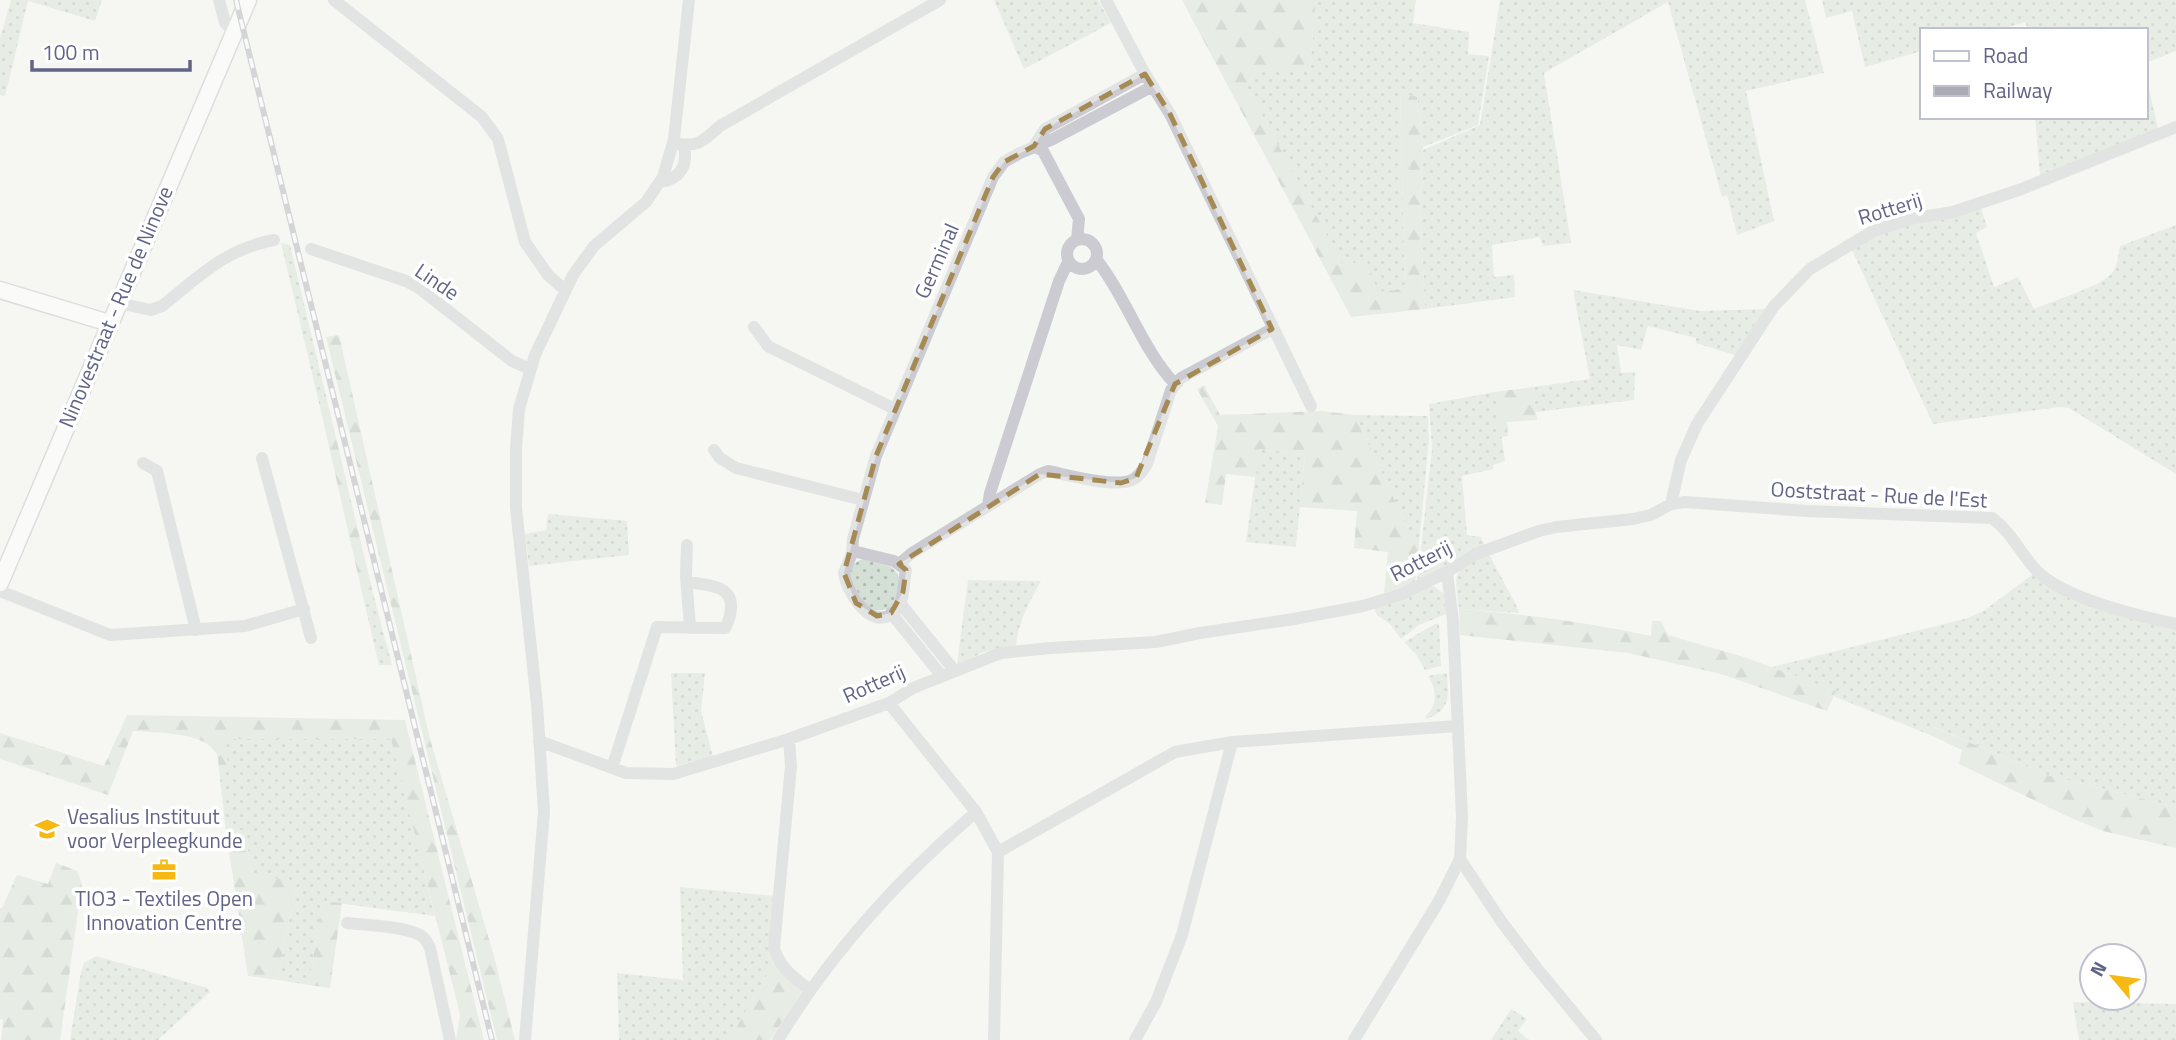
<svg xmlns="http://www.w3.org/2000/svg" width="2176" height="1040" viewBox="0 0 2176 1040" font-family="'Titillium Web',sans-serif">
<style>
.grass{fill:url(#grass-dots)}
.forest{fill:url(#forest-firs)}
.lines{fill:none;stroke-linecap:round;stroke-linejoin:round}
.major-casing{stroke:#bdbdc4;stroke-width:19}
.minor{stroke:#cbcbd1;stroke-width:12}
.major{stroke:#fff;stroke-width:16}
.rail-casing{stroke:#abacb6;stroke-width:6}
.rail{stroke:#fff;stroke-width:3.5;stroke-dasharray:10;stroke-linecap:butt}
.marked{fill:none;stroke:#a58a53;stroke-width:5;stroke-dasharray:14 9;stroke-linejoin:round}
.labels{text-anchor:middle;stroke-width:7;stroke-linejoin:round;paint-order:stroke}
.street-label{font-size:21px;fill:#626487;stroke:#fff}
.poi-label{font-size:21px;fill:#626487;stroke:#fff;text-anchor:start}
</style>
<defs>
<pattern id="grass-dots" width="8" height="8" patternUnits="userSpaceOnUse" patternTransform="scale(1.75)"><rect width="8" height="8" fill="#d4dfd5"/><path d="M2 2h.1M6 6h.1" fill="none" stroke="#afb8b2" stroke-width="1.8" stroke-linecap="round"/></pattern>
<pattern id="forest-firs" width="22" height="20" patternUnits="userSpaceOnUse" patternTransform="scale(1.75)"><rect width="22" height="20" fill="#d4dfd5"/><path d="M5 1l3.5 6h-7zM16 11l3.5 6h-7z" fill="#afb8b2"/></pattern>
</defs>
<rect width="100%" height="100%" fill="#f5f7f3"/>
<path class="grass" d="M11,0H102L95,21L28,1L5,96L0,95V38Z
M994,0H1098L1111,23L1024,69Z
M1316,0H1416L1413,23L1469,32L1468,54L1489,56L1478,125L1423,147L1417,97L1400,93L1405,290L1378,292L1344,268L1247,87L1257,70L1310,67Z
M1500,0H1805L1824,73L1746,91L1774,221L1737,235L1727,195L1722,197L1668,2L1544,73L1571,243L1543,246L1540,237L1492,245L1494,277L1514,275L1515,297L1425,309L1420,201L1423,150L1480,125Z
M1822,0H2176V51L2146,63V30H2027L2026,22L1997,30H1922V51L1865,67L1852,11L1826,18Z
M2146,75L2158,129L2040,176L2035,117H2146Z
M1981,208L1987,227L1976,233L1994,287L2018,277L2034,309C2052,301 2100,287 2112,273C2118,265 2118,255 2120,246L2176,225V474L2069,408L2059,407L1933,424L1850,246L1885,229Z
M281,243L290,245L328,404L320,407Z
M1573,290L1700,311L1768,309L1738,356L1696,343V338L1648,326L1641,350L1617,345L1621,373L1635,372L1634,400L1536,412L1533,387L1590,379Z
M1495,392L1505,461L1493,465V469L1462,476L1467,535L1481,537L1485,546L1417,583L1432,449L1429,404Z
M1355,415L1428,416L1429,440L1419,544L1414,542Z
M1259,449L1305,454L1296,547L1246,542Z
M548,514L627,521L629,555L529,566L525,534L546,530Z
M1489,554L1516,605L1519,613L1459,609C1454,570 1452,570 1489,554Z
M863,559L891,567L898,574C902,598 893,617 867,608L850,579C849,568 853,562 863,559Z
M2033,574L2176,627V807L2047,775L1934,727L1928,734L1833,696L1835,691L1772,667L1968,618L1985,610Z
M968,580L1041,581C1029,603 1019,620 1016,645L981,653L964,663L957,664Z
M1434,586L1444,594L1446,614L1419,625L1401,639L1390,624L1377,615L1374,608L1426,587Z
M373,593L392,665H379L363,597Z
M1435,624H1439L1441,666L1425,670L1416,654L1404,642Z
M671,673H705L701,711L713,757L676,766Z
M1447,673C1448,696 1452,709 1427,719L1425,717C1438,705 1437,690 1428,676Z
M226,739H392L435,916L322,901L309,985L277,980L297,882L252,875L245,830L226,832L219,769L227,767Z
M680,887L775,896L769,953L774,963L729,1040H619L617,973L683,980Z
M96,956L208,988L210,992L158,1040H70L81,972L84,963Z
M2073,1002L2176,1004V1040H2079Z
M1511,1009L1527,1019L1518,1031L1529,1040H1491Z"/>
<path class="forest" d="M1182,0H1316L1310,68L1257,70L1247,87L1344,267L1366,258L1378,292L1405,289L1400,92L1417,97L1423,147L1420,201L1425,309L1351,317Z
M339,335L430,739L493,953L515,1040H497L326,337Z
M1204,385L1220,415L1321,411L1355,415L1414,542L1419,544L1415,584L1384,593L1388,552L1354,548L1357,511L1300,507L1305,454L1259,449L1256,477L1226,474L1222,505L1205,503L1218,426L1197,389Z
M1533,387L1537,420L1507,422L1508,436L1500,437L1495,392Z
M328,404L373,593L363,597L320,407Z
M1459,609C1524,614 1587,622 1651,636L1652,621H1661L1668,635L1744,657L1836,691L1827,711L1721,674L1628,653L1460,635Z
M127,715L405,720L484,1040H456L460,1014L391,739H226L228,767L219,769C218,764 219,757 216,753C203,731 156,733 133,731L108,795L0,759V733L104,766Z
M1933,727L2047,775L2176,807V848L2103,831L2069,817L1959,764L1962,750L1928,734Z
M245,830L252,875L297,881L277,980L248,976L226,832Z
M56,863L77,871L82,884L60,1040H1L3,1020L0,1019V908H2L17,875L48,884Z
M322,901L342,903L330,988L309,985Z
M774,963L803,990L770,1040H729Z"/>
<g class="lines">
<g class="major-casing">
<path id="major" d="M0,290L109,323
M0,583L248,0"/>
</g>
<path class="minor" d="M219,0L225,23L234,32
M334,0L482,117L498,139L525,242L548,275L565,290
M1106,0L1145,74L1170,114L1311,406
M674,143C698,148 703,141 720,126L940,0
M1034,146L1045,129L1145,74
M1034,146L1043,151L1079,219L1077,240
M660,182C681,179 688,165 684,145
M1067 254a15 15 0 1 1 30 0a15 15 0 1 1-30 0Z
M311,249L406,281L419,288L512,361L530,369
M1096,259C1127,298 1141,348 1175,384
M118,303L151,310L162,306C200,276 225,249 274,240
M754,327L768,346L895,409
M714,450L720,458L736,468L863,500
M262,458L311,638
M143,463L157,471L196,630
M1671,504L1681,460L1697,424L1774,306L1810,269L1873,231L1914,218L1953,212L2019,190L2176,127
M988,505L990,493L1059,281L1068,262
M687,545L686,576L690,628
M852,553L857,552L894,561L906,570C903,583 905,599 897,609C874,636 847,594 844,573L852,553L853,539L876,456L993,177L1004,162L1020,153L1053,139L1153,86
M899,564L912,553L1040,474L1048,471C1068,475 1114,488 1132,480C1139,477 1143,470 1147,464L1171,390L1181,378L1272,329
M0,591L110,635L245,626L304,609
M900,603L954,670
M891,613L941,675
M889,703L976,812L998,852L994,1040
M789,739L791,766L774,948C780,968 794,978 810,990
M539,741L626,773L673,774L789,739L889,703L913,688L1001,653L1050,648L1156,642L1200,633L1294,619L1363,606L1402,594L1447,572L1476,554L1539,531L1556,527L1633,519L1651,515L1671,504L1685,502L1807,511L1992,518C2012,532 2021,555 2038,572C2065,598 2139,616 2176,624
M612,768L657,627L725,628C729,621 731,615 731,607C732,584 704,585 687,582
M998,852L1175,752L1232,742L1457,726
M1460,859L1501,921L1536,967L1596,1040
M347,923C364,925 413,926 424,938C427,941 428,944 430,948L450,1040
M525,1040L544,812L537,704L516,508V448L519,409L535,355L573,275L594,246L646,202L663,177L674,139L689,0
M778,1040C831,952 899,878 976,812
M1135,1040L1156,1002L1182,935L1232,742
M1354,1040L1439,901L1460,859L1462,817L1453,621L1447,572"/>
<use href="#major" class="major"/>
<g class="rail-casing">
<path id="rail" d="M236,0L492,1040"/>
</g>
<use href="#rail" class="rail"/>
</g>
<path d="M0 0H2176V1040H0ZM1145,74L1170,114L1272,329L1175,384L1136,478L1121,483L1040,474L899,564L906,570L903,592L891,613L877,616L856,603L844,573L876,456L993,177L1004,162L1034,146L1045,129Z" fill="#f5f7f3" fill-opacity=".55" fill-rule="evenodd"/>
<path class="marked" d="M1145,74L1170,114L1272,329L1175,384L1136,478L1121,483L1040,474L899,564L906,570L903,592L891,613L877,616L856,603L844,573L876,456L993,177L1004,162L1034,146L1045,129Z"/>
<defs>
<g id="university-bare" transform="scale(1.89)"><path d="M0-5L7-2L0 1L-7-2ZM-4 1L0 2.5L4 1V4Q0 6-4 4Z" fill="#f6b914" stroke="#fff" stroke-width="2.5" paint-order="stroke"/></g>
<g id="office-bare" transform="scale(1.89)"><path d="M-6-3h4V-5.5h4V-3h4V5H-6ZM-1-4.5V-3h2v-1.5ZM-6 0V1H6V0Z" fill="#f6b914" stroke="#fff" stroke-width="2.5" paint-order="stroke"/></g>
</defs>
<g fill-rule="evenodd">
<use href="#university-bare" x="47" y="829"/>
<use href="#office-bare" x="164" y="870"/>
</g>
<g class="labels">
<g class="street-label">
<text transform="translate(1890 209) rotate(-17)" y="7">Rotterij</text>
<text transform="translate(937 261) rotate(-66)" y="7">Germinal</text>
<text transform="translate(437 282) rotate(34)" y="7">Linde</text>
<text transform="translate(116 307) rotate(-67)" y="7">Ninovestraat - Rue de Ninove</text>
<text transform="translate(1879 495) rotate(3)" y="7">Ooststraat - Rue de l'Est</text>
<text transform="translate(1421 561) rotate(-27)" y="7">Rotterij</text>
<text transform="translate(874 684) rotate(-24)" y="7">Rotterij</text>
</g>
<g class="poi-label">
<text x="67" y="824">Vesalius Instituut<tspan x="67" dy="24">voor Verpleegkunde</tspan></text>
<text x="164" y="906" text-anchor="middle">TIO3 - Textiles Open<tspan x="164" dy="24">Innovation Centre</tspan></text>
</g>
</g>
<rect x="1920" y="28" width="228" height="91" fill="#ffffff" stroke="#c0c1cf" stroke-width="2"/>
<rect x="1934" y="51" width="35" height="10" fill="#ffffff" stroke="#c0c1cf" stroke-width="2"/>
<text x="1983" y="63" font-size="21" fill="#626487">Road</text>
<rect x="1934" y="86" width="35" height="10" fill="#abacb6" stroke="#c0c1cf" stroke-width="2"/>
<text x="1983" y="98" font-size="21" fill="#626487">Railway</text>
<g transform="translate(2113 977) rotate(299)"><circle r="33" fill="#ffffff" stroke="#c0c1cf" stroke-width="2"/>
<path d="M0-5L12 26L0 18L-12 26Z" fill="#f6b914"/>
<text y="-10" font-size="19" font-weight="bold" text-anchor="middle" fill="#626487">N</text>
</g>
<path d="M32 60v10h158v-10" fill="none" stroke="#626487" stroke-width="3.5"/>
<text x="42" y="60" font-size="21" fill="#626487" stroke="#ffffff" stroke-width="5" paint-order="stroke">100 m</text>
</svg>
